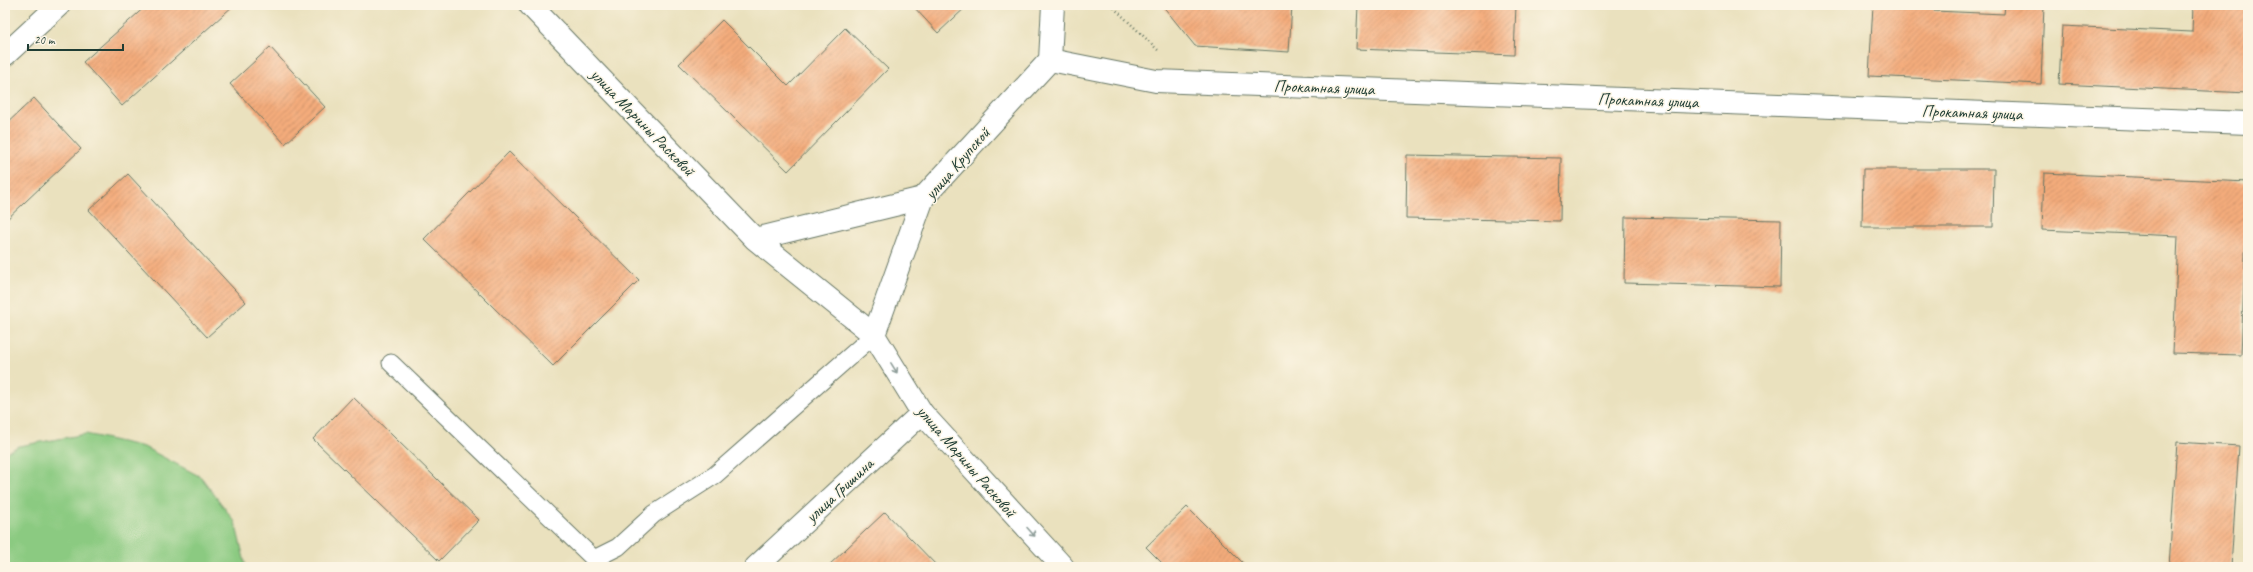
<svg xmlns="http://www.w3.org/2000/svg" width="2253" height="572" viewBox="0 0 2253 572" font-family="Caveat,sans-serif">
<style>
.pitch{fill:#8bca81;stroke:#55845a}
.building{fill:url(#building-hatch)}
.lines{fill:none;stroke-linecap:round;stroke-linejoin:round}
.service-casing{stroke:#667664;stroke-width:19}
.minor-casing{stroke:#667664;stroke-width:24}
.tertiary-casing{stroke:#667664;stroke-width:24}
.path{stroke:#667664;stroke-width:2.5;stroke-dasharray:1 3;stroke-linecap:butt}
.service{stroke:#fff;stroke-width:17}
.minor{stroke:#fff;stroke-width:22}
.tertiary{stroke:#fff;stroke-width:22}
.oneway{stroke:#8f9e9a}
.labels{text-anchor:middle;stroke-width:3;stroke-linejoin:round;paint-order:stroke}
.street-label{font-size:17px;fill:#1f3d34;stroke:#fcf5e5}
</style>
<defs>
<pattern id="building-hatch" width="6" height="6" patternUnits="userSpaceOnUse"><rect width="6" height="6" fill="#f4ac7c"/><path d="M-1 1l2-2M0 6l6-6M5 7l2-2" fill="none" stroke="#c58d66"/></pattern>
</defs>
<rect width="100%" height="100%" fill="#fcf5e5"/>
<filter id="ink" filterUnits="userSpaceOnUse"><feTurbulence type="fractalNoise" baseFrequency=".025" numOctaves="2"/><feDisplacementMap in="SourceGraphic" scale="8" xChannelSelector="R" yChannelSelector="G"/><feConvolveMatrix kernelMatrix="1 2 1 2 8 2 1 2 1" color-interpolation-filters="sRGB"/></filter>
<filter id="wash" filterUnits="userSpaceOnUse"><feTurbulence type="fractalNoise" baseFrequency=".012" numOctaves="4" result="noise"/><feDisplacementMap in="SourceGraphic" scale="16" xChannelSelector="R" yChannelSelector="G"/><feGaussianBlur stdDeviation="0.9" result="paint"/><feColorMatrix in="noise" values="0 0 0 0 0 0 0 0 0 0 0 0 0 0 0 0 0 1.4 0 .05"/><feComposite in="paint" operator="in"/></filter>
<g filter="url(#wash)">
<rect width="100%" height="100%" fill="#eae1be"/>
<path class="pitch" d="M86,434L144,447L201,477L235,522L246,567H5V453L19,446Z"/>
<g id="blocks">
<path class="building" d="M147,5H234L122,106L83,62Z
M912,5H968L938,33Z
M1162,5H1292L1289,52L1195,46Z
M1358,5H1516L1514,55L1356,49Z
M1873,5H1934V11L2004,14L2005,5H2044L2041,84L1869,76Z
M2193,5H2248V93L2059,84L2062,26L2192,32Z
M722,20L788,86L845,28L888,69L788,171L679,64Z
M270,47L325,107L285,144L230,84Z
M34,98L81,149L5,221V125Z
M509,152L639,280L553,366L424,239Z
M1407,155L1561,158L1560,221L1406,218Z
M1863,169H1994L1993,227H1862Z
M2044,173L2248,182L2241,355L2173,353L2178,236L2042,230Z
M128,174L246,302L207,337L89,210Z
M1625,217L1781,220L1780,287L1624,283Z
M353,397L479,520L439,561L313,439Z
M2177,442L2239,446L2231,567H2169Z
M1187,507L1247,567H1166L1146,547Z
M885,512L938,567H827Z"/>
</g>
</g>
<g filter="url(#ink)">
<use href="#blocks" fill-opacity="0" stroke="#667664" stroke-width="1"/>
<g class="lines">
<g class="service-casing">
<path id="service" d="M391,363L594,559L618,547L654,514L715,475L874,335"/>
</g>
<g class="minor-casing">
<path id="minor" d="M530,5L755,239L874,335
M5,55L59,5
M1050,60L1156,81L2248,123
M755,239L923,198
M756,567L922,413"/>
</g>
<g class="tertiary-casing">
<path id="tertiary" d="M1053,5L1050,60L923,198L874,335L922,413L1063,567"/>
</g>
<path class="path" d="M1111,5L1160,52"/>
<use href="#service" class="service"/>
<use href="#minor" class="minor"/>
<use href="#tertiary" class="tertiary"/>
</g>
<defs><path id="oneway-shaft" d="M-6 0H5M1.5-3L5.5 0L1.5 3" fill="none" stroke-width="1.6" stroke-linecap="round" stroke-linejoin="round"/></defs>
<g class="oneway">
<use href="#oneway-shaft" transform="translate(894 368) rotate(58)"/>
<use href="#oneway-shaft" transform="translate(1031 532) rotate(48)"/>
</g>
</g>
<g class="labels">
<g class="street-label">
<text transform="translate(1324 87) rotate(2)" y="6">Прокатная улица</text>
<text transform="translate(1648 100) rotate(2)" y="6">Прокатная улица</text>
<text transform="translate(1972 112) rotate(2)" y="6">Прокатная улица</text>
<text transform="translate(643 122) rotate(46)" y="6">улица Марины Расковой</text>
<text transform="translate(957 163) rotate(-49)" y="6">улица Крупской</text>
<text transform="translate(967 461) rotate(49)" y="6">улица Марины Расковой</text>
<text transform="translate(839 490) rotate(-43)" y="6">улица Гришина</text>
</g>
</g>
<rect width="2253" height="572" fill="none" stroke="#fcf5e5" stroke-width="20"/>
<path d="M28 44v6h95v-6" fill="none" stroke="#1f3d34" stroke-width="2"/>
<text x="34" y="44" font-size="12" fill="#1f3d34" stroke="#fcf5e5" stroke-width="3" paint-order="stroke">20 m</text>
</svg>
